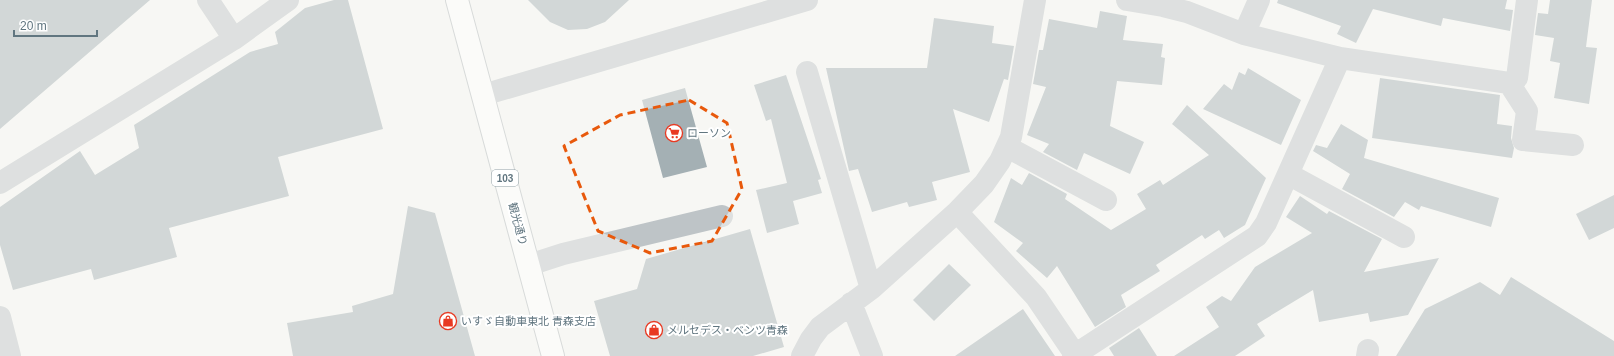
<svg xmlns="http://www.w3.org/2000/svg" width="1614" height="356" viewBox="0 0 1614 356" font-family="Arial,'Noto Sans JP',sans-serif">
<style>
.building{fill:#a4b0b4}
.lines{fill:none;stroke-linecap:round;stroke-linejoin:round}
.highway-casing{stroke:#b1b7ba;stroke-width:24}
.minor{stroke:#bec4c7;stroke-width:22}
.highway{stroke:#fff;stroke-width:22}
.marked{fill:none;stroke:#e8590c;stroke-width:3;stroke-dasharray:8 5;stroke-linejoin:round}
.labels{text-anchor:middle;stroke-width:4;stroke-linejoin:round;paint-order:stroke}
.shield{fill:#fff;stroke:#909fa6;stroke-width:1}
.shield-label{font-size:10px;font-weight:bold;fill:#617680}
.poi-label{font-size:11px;fill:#617680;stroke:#fff;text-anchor:start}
.street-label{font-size:11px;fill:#617680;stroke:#fff}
</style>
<rect width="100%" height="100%" fill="#f7f7f4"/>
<path class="building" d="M0,0H150L0,129Z
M334,0H348L383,129L278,157L289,196L169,228L177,257L94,280L91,269L13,290L0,245V207L80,151L95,175L139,148L134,125L250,52L278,44L275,32L305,8Z
M528,0H629L605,22L587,29L568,30L550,22Z
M1278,0H1507L1505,9L1513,10L1510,31L1443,18L1441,26L1373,9L1356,43L1337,34L1341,26L1277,3Z
M1550,0H1592L1586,47L1597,48L1589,104L1554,98L1560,63L1550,61L1554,38L1535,35L1538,13L1548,14Z
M1100,11L1127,16L1123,40L1163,44L1161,57L1165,58L1162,85L1117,81L1110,126L1144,142L1130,174L1084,153L1077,170L1043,152L1049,144L1027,135L1046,87L1033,84L1039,50H1043L1049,19L1097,28Z
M934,18L994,26L992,43L1014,46L1008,80L1004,79L989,122L953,109L970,172L932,182L937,200L909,207L907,202L872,212L858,169L849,171L826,68H927Z
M1248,68L1301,100L1281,145L1203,109L1224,84L1232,90L1239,72L1245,75Z
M786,75L821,179L818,180L822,193L793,201L799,224L767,233L756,190L787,183L771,119L766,121L754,85Z
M1380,78L1500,95L1497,124L1512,126L1511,138L1514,148L1512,158L1372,138Z
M685,88L707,167L663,178L642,100Z
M1187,105L1266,178L1245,225L1224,238L1219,230L1205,239L1202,235L1156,265L1160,271L1121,295L1126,307L1095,327L1057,266L1047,278L1016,251L1023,243L994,222L1011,178L1022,185L1029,173L1067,194L1065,199L1111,230L1146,209L1137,194L1160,180L1163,185L1209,155L1172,124Z
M1341,124L1368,140L1364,158L1499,198L1491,227L1421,206L1419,210L1405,202L1394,217L1342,189L1350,174L1313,151L1316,145L1327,148Z
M1614,195V228L1589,240L1576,214Z
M1300,196L1327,214L1329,211L1382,239L1364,272L1439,258L1408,315L1370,322L1368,313L1319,322L1313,290L1257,324L1265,336L1235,356H1174L1219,327L1206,307L1222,296L1231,301L1255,267L1312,233L1286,217Z
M408,206L435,213L475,356H293L287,323L353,312L352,306L393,294Z
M750,229L784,347L753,356H610L594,301L637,289L646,259Z
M949,264L971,285L934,321L913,300Z
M1511,277L1614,341V356H1396L1425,309L1480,282L1500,295Z
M1023,309L1055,356H955Z
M1139,328L1157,356H1114L1109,348Z"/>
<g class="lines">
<g class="highway-casing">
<path id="highway" d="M457,0L553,356"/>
</g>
<path class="minor" d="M208,0L234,39
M1127,0L1163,6L1187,12L1244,34L1340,58L1509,83L1517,78L1527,0
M1244,34L1259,0
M807,72L871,289
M1509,83L1527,111L1523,140L1573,145
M483,95L807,0
M1007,147L1106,200
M1288,174L1404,237
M0,183L234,39L288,0
M957,212L1036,297L1076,356
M529,265L563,254L722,216
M851,303L872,356
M0,317L10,356
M802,356L811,339L820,327L871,289L957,212L984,184L1000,161L1011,137L1035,0
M1073,356L1257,236L1266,223L1340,58
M1367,356L1368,350"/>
<use href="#highway" class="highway"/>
</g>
<path d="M0 0H1614V356H0ZM689,100L727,123L742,189L712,241L650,253L598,231L564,146L620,115Z" fill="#f7f7f4" fill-opacity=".55" fill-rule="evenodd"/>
<path class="marked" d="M689,100L727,123L742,189L712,241L650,253L598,231L564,146L620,115Z"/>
<defs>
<g id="supermarket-ring" transform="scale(0.9)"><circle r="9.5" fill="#fff" stroke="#e83a23" stroke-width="1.5"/><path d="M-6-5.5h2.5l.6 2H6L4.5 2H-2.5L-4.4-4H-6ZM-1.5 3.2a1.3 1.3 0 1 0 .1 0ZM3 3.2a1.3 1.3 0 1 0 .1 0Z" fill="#e83a23"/></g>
<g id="shop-ring" transform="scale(0.9)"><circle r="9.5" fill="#fff" stroke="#e83a23" stroke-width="1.5"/><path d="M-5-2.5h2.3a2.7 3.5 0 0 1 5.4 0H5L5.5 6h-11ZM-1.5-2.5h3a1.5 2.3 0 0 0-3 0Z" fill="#e83a23"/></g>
</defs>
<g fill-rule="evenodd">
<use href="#supermarket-ring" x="674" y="133"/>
<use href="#shop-ring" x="448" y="321"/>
<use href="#shop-ring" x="654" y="330"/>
</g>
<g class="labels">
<rect class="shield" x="492" y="170" width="26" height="16" rx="3"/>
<g class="shield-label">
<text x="505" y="182">103</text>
</g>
<g class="poi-label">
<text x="687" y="137">ローソン</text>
<text x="461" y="325">いすゞ自動車東北 青森支店</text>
<text x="667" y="334">メルセデス・ベンツ青森</text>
</g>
<g class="street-label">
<text transform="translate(518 224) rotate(75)" y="4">観光通り</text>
</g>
</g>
<path d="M14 30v6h83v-6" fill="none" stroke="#617680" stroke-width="2"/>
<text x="20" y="30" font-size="12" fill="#617680" stroke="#ffffff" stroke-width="3" paint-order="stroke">20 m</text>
</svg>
